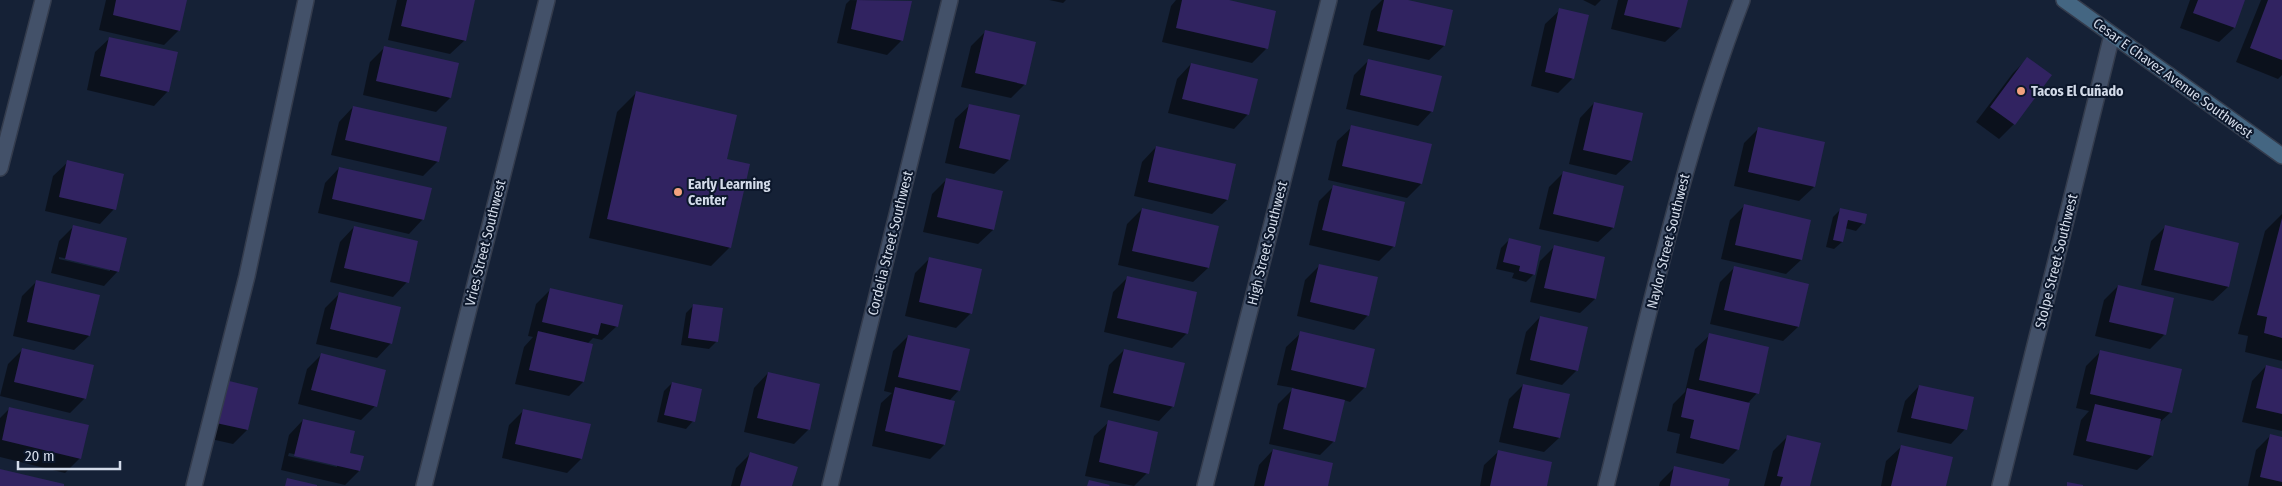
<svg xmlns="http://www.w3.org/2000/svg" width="2282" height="486" viewBox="0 0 2282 486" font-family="'Fira Sans Condensed',sans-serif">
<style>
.shadow{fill:#0007;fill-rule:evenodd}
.building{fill:#312361}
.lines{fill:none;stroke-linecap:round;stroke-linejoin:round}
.service-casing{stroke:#343c4d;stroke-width:18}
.minor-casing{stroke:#343c4d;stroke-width:18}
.secondary-casing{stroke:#343c4d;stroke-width:18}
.service{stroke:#435169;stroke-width:15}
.minor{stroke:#435169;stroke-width:15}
.secondary{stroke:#446682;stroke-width:15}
.poi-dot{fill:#f2a17e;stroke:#0c172b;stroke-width:2}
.labels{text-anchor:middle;stroke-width:4;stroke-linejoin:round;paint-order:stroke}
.street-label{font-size:14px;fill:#d3dbe9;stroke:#0c172b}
.poi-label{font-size:14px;font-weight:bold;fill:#d3dbe9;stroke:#0c172b;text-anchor:start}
</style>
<rect width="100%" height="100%" fill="#152136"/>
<path class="shadow" d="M106,0H186L179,30L164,45L99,30Z
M397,0H470L465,40L450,54L388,40Z
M850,0L911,2L902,40L887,55L837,43L846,4Z
M1049,0H1066L1063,3Z
M1176,0H1224L1266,49L1252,63L1162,42L1171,6Z
M1382,0H1402L1444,46L1429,60L1363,45L1371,11Z
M1583,0H1601L1595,6Z
M1618,0H1686L1680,28L1665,42L1611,29Z
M2190,0H2244L2234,28L2219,42L2180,28Z
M2261,0H2282V75L2278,79L2236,62Z
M1560,10L1573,78L1558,93L1531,86L1545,24Z
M985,32L1025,84L1011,98L961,87L971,46Z
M110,38L168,91L154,106L87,90L95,52Z
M385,47L450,98L436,112L363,95L370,62Z
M2027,59L2050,75L2014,124L1999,139L1976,122L2013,73Z
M1369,60L1432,111L1418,126L1346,109L1354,75Z
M1191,64L1248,114L1234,129L1168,113L1177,79Z
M636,93L726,160L730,247L711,266L589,238L617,112Z
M1594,103L1631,161L1616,175L1569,164L1580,118Z
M970,105L1009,160L994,174L945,163L955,119Z
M353,107L438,161L423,176L331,155L339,122Z
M1352,127L1421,184L1407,198L1328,180L1337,141Z
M1759,128L1814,187L1799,201L1734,186L1744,143Z
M1156,147L1227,200L1212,214L1134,196L1142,162Z
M68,162L114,209L100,224L45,211L53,176Z
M339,168L423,219L409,234L318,213L325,183Z
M1563,173L1622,186L1613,228L1598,242L1539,229L1549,187Z
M947,179L1001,192L993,230L978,244L923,232L932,194Z
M1333,187L1394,246L1379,261L1309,245L1319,201Z
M1744,206L1801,260L1786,274L1721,259L1730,220Z
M1142,209L1217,227L1208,268L1193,282L1118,265L1127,224Z
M1841,209L1863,223L1856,231L1845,228L1842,242L1834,249L1826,247L1833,217Z
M2282,214V361L2245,352L2248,336L2238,334L2265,231Z
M73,227L118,271L104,286L51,273L59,241ZM59,257L110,268V271L59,259Z
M354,227L407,282L393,297L330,282L340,242Z
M2165,227L2238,244L2228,287L2213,301L2141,285L2151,241Z
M1509,240L1534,274L1526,282L1512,278L1514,273L1496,269L1501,248Z
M1554,247L1604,258L1595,299L1580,313L1530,302L1540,261Z
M930,258L971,313L956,328L905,316L915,273Z
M1320,265L1368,315L1354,330L1297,316L1305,280Z
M1734,268L1808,285L1798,327L1783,341L1710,324L1720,282Z
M1127,278L1187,333L1172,348L1104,332L1113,292Z
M37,281L89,336L74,350L13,336L22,296Z
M2118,286L2164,335L2150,349L2095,336L2104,300Z
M550,290L617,326L602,340L593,338L587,344L583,382L569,396L515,384L524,347L533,337L528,336L536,304Z
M339,294L391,343L377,358L316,344L325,308Z
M694,305L717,341L709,349L681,345L686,313Z
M1540,317L1577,370L1562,385L1516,374L1526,332Z
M1301,333L1365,387L1350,402L1344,400L1334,441L1320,455L1269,444L1278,404L1294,388L1277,385L1286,347Z
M1710,335L1757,393L1748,403L1738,449L1723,464L1676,453L1680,434L1667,431L1673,404L1685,392L1695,349Z
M908,336L959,390L949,401L944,445L930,459L872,446L881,403L892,393L884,391L893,351Z
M22,350L85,398L70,413L0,396L8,364Z
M1124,350L1173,406L1159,421L1100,407L1109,365Z
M2101,351L2171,412L2159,423L2152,456L2137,470L2073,455L2081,420L2089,411L2076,408L2086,366Z
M322,354L375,406L361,420L298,404L307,369Z
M2266,366L2282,370V431L2242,422L2252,381Z
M768,373L809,429L794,444L744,432L754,388Z
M672,383L693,421L686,429L657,422L664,391Z
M1523,385L1569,395L1559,438L1544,452L1499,442L1509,399Z
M1919,386L1965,429L1951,444L1897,432L1905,401Z
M211,396L247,430L233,444L202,437Z
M10,408L80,458L65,473L0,457V418Z
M524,410L581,459L567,473L502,458L509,425Z
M303,420L349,454L359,471L345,485L281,470L289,435ZM289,453L337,464V467L288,456Z
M1109,422L1147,473L1134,486L1085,476L1094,436Z
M2271,435L2282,438V486H2248L2256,450Z
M1788,436L1809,486H1764L1773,451Z
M1901,447L1945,486H1881L1886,461Z
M1273,450L1326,486H1254L1259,465Z
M1499,451L1545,486H1480L1484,465Z
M750,454L791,486H731L736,468Z
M1675,467L1727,486H1659L1660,482Z"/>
<path class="building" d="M116,0H187L180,31L113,15Z
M407,0H475L466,41L401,26Z
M857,0L912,1L903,41L851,29Z
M1182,0H1229L1276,11L1268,49L1176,28Z
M1384,0H1408L1453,10L1445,46L1377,31Z
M1628,0H1688L1681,28L1624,15Z
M2198,0H2245L2235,28L2193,13Z
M2268,0H2282V60L2250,48Z
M1559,8L1589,15L1574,79L1545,72Z
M985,30L1036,42L1026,85L975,73Z
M109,37L178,52L169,92L100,76Z
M384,46L459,63L451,98L376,81Z
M2027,57L2052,75L2015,125L1990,107Z
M1368,59L1442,76L1433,112L1360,95Z
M1191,63L1258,79L1249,115L1182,99Z
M636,91L737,115L727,159L750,164L731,248L607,219Z
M1594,102L1643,113L1632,161L1583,150Z
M969,104L1020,115L1010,160L959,148Z
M353,106L447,127L439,162L345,140Z
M1351,125L1432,144L1422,184L1342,166Z
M1758,127L1825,142L1815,187L1748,172Z
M1156,146L1236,164L1228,200L1148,182Z
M67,160L124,174L116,210L59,197Z
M339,167L432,188L424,220L332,199Z
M1563,171L1624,186L1614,228L1553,214Z
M946,178L1003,191L994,230L937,217Z
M1333,185L1405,202L1395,247L1322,230Z
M1744,204L1811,220L1802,260L1735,245Z
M1142,208L1219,226L1209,268L1132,251Z
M1840,208L1867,214L1865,224L1848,220L1843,242L1833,240Z
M2282,218V338L2264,333L2267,317L2257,315Z
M73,225L127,238L119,272L65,259Z
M2165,225L2239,243L2229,287L2154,270Z
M354,226L418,241L409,283L344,268Z
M1509,238L1541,246L1535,275L1519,271L1520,266L1503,262Z
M1554,245L1605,257L1596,299L1544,288Z
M929,257L982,269L972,314L919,302Z
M1319,264L1378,277L1369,316L1310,302Z
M1734,266L1809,284L1799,327L1724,310Z
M1127,276L1197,292L1188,334L1117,318Z
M36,280L100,295L90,336L27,322Z
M2118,285L2174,298L2166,335L2109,322Z
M550,288L623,305L618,327L601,323L598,335L542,322Z
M339,292L401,307L392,344L330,329Z
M693,304L723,308L718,342L688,338Z
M1540,316L1588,327L1578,371L1530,360Z
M538,331L593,344L584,382L529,370Z
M1300,331L1375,349L1366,388L1291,370Z
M1709,333L1769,347L1759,394L1699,380Z
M908,335L970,349L960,391L898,377Z
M22,348L94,365L86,399L14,382Z
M1124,349L1185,363L1174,407L1113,393Z
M2100,350L2182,369L2172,413L2090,394Z
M321,353L386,370L377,407L311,390Z
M2266,365L2282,369V414L2256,408Z
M768,372L820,384L810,430L757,418Z
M225,380L258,388L248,430L216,423Z
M672,382L702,389L695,422L664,415Z
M1523,384L1570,394L1560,438L1513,428Z
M1919,385L1974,397L1967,430L1911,418Z
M895,387L955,401L945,445L885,431Z
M1292,388L1345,400L1335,442L1283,429Z
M1687,388L1750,403L1739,450L1690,438L1694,420L1681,417Z
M2095,404L2161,419L2153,456L2086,441Z
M9,407L89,425L81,459L2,440Z
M523,409L591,424L582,459L515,444Z
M303,419L355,431L350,453L364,456L360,471L294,456Z
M1108,420L1158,432L1149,474L1099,462Z
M2270,434L2282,437V482L2260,477Z
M1787,435L1821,443L1810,486H1780L1783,477L1777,476Z
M1901,445L1953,457L1946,486H1891Z
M1273,449L1333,463L1328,486H1264Z
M1498,450L1552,462L1547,486H1490Z
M750,452L798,467L792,486H740Z
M1674,466L1730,479L1728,486H1670Z
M0,469L64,484V486H0Z
M287,478L317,485V486H285Z
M1089,480L1110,485L1109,486H1087Z
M2067,482L2083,485V486H2067Z"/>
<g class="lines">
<g class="service-casing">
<path id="service" d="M194,486L247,276L306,0"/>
</g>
<g class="minor-casing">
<path id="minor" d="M0,168L43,0
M424,486L547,0
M830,486L950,0
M1205,486L1329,0
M1606,486C1647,323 1682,157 1742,0
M2000,486L2112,35"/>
</g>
<g class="secondary-casing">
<path id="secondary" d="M2064,0L2282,156"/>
</g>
<use href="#service" class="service"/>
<use href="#minor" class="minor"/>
<use href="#secondary" class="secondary"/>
</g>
<g class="poi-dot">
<circle cx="2021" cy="91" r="5"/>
<circle cx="678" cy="192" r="5"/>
</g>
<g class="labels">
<g class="street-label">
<text transform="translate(2173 78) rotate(36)" y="5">Cesar E Chavez Avenue Southwest</text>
<text transform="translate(1668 241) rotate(-76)" y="5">Naylor Street Southwest</text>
<text transform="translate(485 243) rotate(-76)" y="5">Vries Street Southwest</text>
<text transform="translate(890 243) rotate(-76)" y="5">Cordelia Street Southwest</text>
<text transform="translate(1267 243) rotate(-76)" y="5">High Street Southwest</text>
<text transform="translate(2056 261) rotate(-76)" y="5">Stolpe Street Southwest</text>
</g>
<g class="poi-label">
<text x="2031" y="96">Tacos El Cuñado</text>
<text x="688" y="189">Early Learning<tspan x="688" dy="16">Center</tspan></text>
</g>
</g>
<path d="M18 461v8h102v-8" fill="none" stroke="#d3dbe9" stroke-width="2.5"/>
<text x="25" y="461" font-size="15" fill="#d3dbe9" stroke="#0c172b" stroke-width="4" paint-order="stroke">20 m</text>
</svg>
